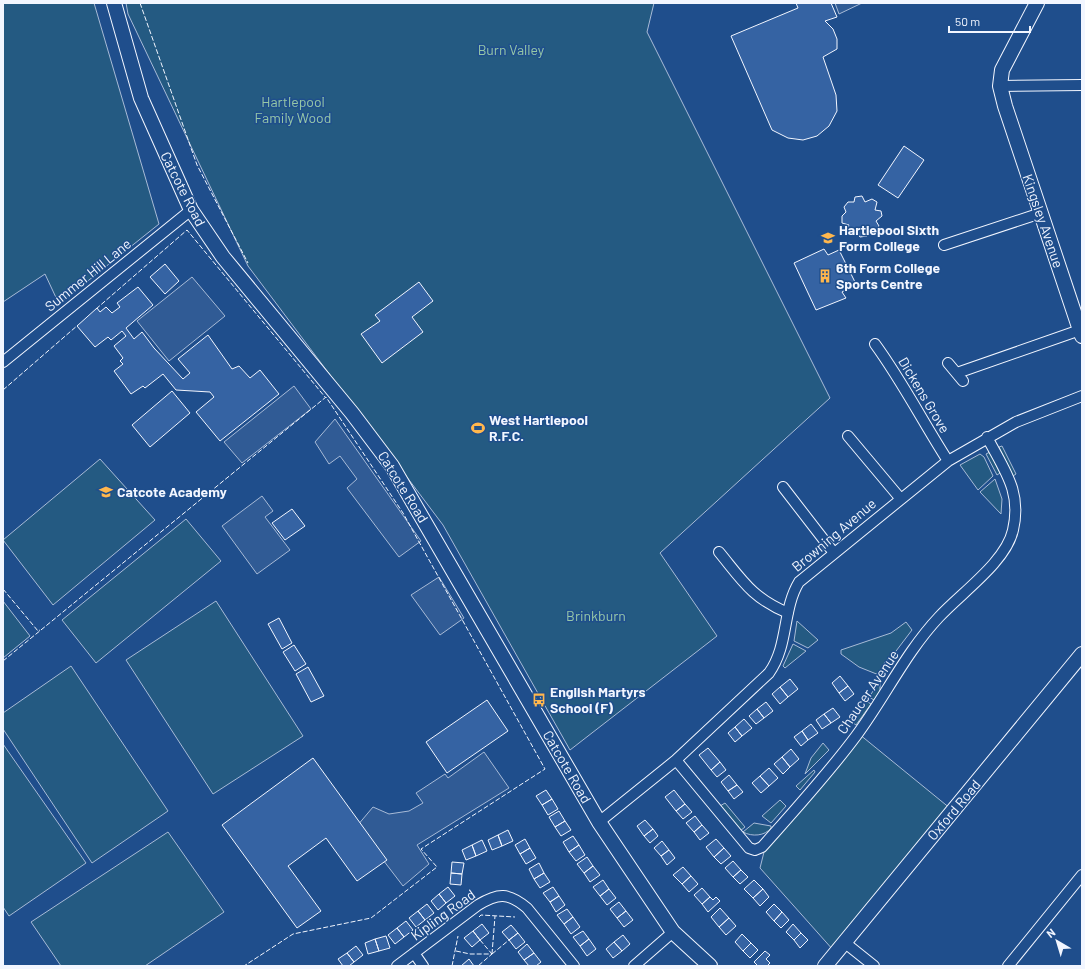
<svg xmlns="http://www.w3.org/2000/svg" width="1085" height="969" viewBox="0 0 1085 969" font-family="Barlow,sans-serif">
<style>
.green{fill:#245a82;stroke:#a8bbd7}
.parking{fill:#305b95;stroke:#a8bbd7}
.building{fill:#3563a3;stroke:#f2f6ff}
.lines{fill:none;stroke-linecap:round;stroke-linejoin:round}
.street-casing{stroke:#f2f6ff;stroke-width:12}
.secondary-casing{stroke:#f2f6ff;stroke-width:16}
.street{stroke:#1f4e8c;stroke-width:10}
.secondary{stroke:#1f4e8c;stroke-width:14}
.fence{stroke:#f2f6ff;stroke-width:1;stroke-dasharray:5 2;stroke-linecap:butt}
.labels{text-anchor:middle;stroke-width:3;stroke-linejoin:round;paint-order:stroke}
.park-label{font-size:14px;fill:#97c8a6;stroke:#1f4e8c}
.street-label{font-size:14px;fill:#f2f6ff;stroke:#1f4e8c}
.poi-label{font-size:14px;font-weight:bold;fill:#f2f6ff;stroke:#1f4e8c;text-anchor:start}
</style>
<rect width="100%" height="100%" fill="#1f4e8c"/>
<path class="green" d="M3,3H94L159,224L59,304L45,274L3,302Z
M126,3H654L647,32L830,398L660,553L717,636L570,750L443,525L248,266L128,14Z
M1002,446L1016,474L1013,476L999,447Z
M990,452L1000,473L997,475L986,454Z
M980,454L984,457L993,476L978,490L960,465Z
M100,459L155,520L53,605L3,540Z
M995,479L1002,499L1001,514L980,492Z
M186,519L221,561L96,663L62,620Z
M3,601L30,636L3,658Z
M216,601L303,736L213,794L126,660Z
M797,621L818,640L808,648L794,641Z
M906,622L912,630L893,655L885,662L879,675L859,667L841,654V650L891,633Z
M793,644L806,651L785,668L783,666Z
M71,666L168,811L92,863L3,729V713Z
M880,681V691L874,700L869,697Z
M866,701L871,704L856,725L852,722Z
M859,734L951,809L834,951L760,868L765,848Z
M823,743L829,750L805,774L811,758Z
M3,744L86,863L9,916L3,907Z
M814,770L815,772L800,790L796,786Z
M780,800L786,806L771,823L762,816Z
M725,803L745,827L740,831L720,806Z
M754,823L771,826V828C765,836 752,837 743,832Z
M168,832L224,912L145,966H61L31,922Z"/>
<path class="parking" d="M835,3H862L839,14Z
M192,277L225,316L169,361L137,321Z
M294,386L311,409L242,463L224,442Z
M335,419L421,541L399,557L347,488L357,479L340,456L329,464L315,442Z
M262,496L273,511L265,517L290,550L257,574L222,526Z
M439,577L464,618L440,635L411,595Z
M484,752L509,788L417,845L429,864L403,886L357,826L373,807L389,814L409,811L423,803L416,793L445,774L448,778Z"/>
<path class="building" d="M796,3H831L837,17L825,21L833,29L837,39V49L823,57L836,95L837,111L829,126L817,136L803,140L788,138L772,130L731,36L798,8Z
M904,146L924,160L898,198L878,185Z
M862,196L865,202L872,199L877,202L875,210L881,211L882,216L876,221L879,226L875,231H869L867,236L860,237L856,232L851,233L846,230L849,225L842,223V216L846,212L844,207L848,202H854L855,197Z
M824,249L828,255L839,250L856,284L842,292L846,298L816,310L794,263Z
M165,264L179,281L165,294L150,277Z
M419,282L433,301L412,317L423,332L382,363L361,334L380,321L375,315Z
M138,287L153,305L126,328L134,339L142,332L154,348L183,379L190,373L178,359L208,335L232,369L239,366L250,378L260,370L279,394L220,441L196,412L214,397L210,392L176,390L163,374L145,388L143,386L131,394L114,371L123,364L120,361L123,358L114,346L126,336L122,331L111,340L108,337L95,347L77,326L97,308L100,312L106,307L112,313L120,307L117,303Z
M172,391L190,413L150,447L132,425Z
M292,509L305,526L285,540L272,523Z
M279,618L292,643L282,649L268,624Z
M294,645L306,664L295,671L283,652Z
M308,667L324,696L311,702L296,674Z
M840,676L848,686L839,693L832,683Z
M790,679L798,689L788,697L780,687Z
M848,686L854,694L845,701L839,693Z
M780,687L788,697L780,704L772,694Z
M487,700L508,731L447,773L426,742Z
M766,702L773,711L764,718L757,709Z
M833,708L840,717L831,723L824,714Z
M757,709L764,718L756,724L749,716Z
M824,714L831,723L822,729L816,720Z
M744,719L752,728L742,736L735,727Z
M811,724L818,733L808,740L802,731Z
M735,727L742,736L735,742L728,733Z
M802,731L808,740L801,746L794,737Z
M708,748L720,762L711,770L699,755Z
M791,749L799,759L790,767L782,757Z
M782,757L790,767L783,774L774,764Z
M313,758L387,860L357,881L326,838L288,866L321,911L297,928L222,825Z
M720,762L726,770L717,777L711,770Z
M769,768L778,778L769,786L760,776Z
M729,775L737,785L728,791L721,782Z
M760,776L769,786L761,793L752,783Z
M737,785L743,792L734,799L728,791Z
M546,790L552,799L542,805L536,796Z
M674,790L685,804L676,811L665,797Z
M552,799L558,809L548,815L542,805Z
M685,804L692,812L683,819L676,811Z
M559,811L565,821L555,827L549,817Z
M695,816L702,825L694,832L686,823Z
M645,820L653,829L644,836L637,826Z
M565,821L571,830L561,836L555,827Z
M702,825L709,833L700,840L694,832Z
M653,829L658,836L650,843L644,836Z
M508,830L513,841L502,846L498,835Z
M498,835L502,846L492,850L488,840Z
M573,836L579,845L569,852L563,842Z
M525,839L530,848L520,854L515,845Z
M716,839L724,848L714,857L706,847Z
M482,840L487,851L476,856L472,845Z
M662,841L669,850L661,856L654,848Z
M472,845L476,856L466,860L462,850Z
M579,845L585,855L576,861L569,852Z
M530,848L536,858L526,864L520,854Z
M724,848L731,856L721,864L714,857Z
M669,850L675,858L667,865L661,856Z
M587,857L593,866L584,873L577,864Z
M733,861L741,870L733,877L725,868Z
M452,862L464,863L462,874L451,873Z
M539,863L544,873L534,879L529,869Z
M593,866L600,875L590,882L584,873Z
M683,867L691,876L682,884L673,875Z
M741,870L748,877L740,884L733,877Z
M451,873L462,874L461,885L450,884Z
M544,873L550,882L540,888L534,879Z
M691,876L698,884L689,892L682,884Z
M603,880L609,889L600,896L593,887Z
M754,880L763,889L753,898L744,889Z
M448,887L455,896L446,903L439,894Z
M553,887L559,896L550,902L543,893Z
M702,888L710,897L702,904L694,895Z
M609,889L616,898L607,905L600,896Z
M763,889L769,897L760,906L753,898Z
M439,894L446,903L438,910L431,901Z
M559,896L565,905L556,912L550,902Z
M710,897L713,900L716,897L720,901L708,912L702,904Z
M619,902L626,911L617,918L610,909Z
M427,904L434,913L425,920L418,911Z
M774,904L782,912L774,921L766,912Z
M720,908L729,918L719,927L711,917Z
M567,909L573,917L564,924L557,915Z
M418,911L425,920L416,927L409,918Z
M626,911L633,920L624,927L617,918Z
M782,912L789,920L781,928L774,921Z
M573,917L580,927L571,934L564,924Z
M729,918L736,926L726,935L719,927Z
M406,921L413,930L404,937L397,928Z
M482,924L489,933L480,940L473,931Z
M793,924L801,933L794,940L786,932Z
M511,925L518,933L509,940L502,932Z
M397,928L404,937L395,944L388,935Z
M473,931L480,940L472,947L464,938Z
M583,931L589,939L580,946L573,937Z
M518,933L525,942L516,949L509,940Z
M801,933L808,940L800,948L794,940Z
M742,934L751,943L743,951L735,942Z
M623,935L630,944L622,951L614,942Z
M386,936L390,948L379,951L375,939Z
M375,939L379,951L368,954L365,943Z
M589,939L596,949L587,956L580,946Z
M614,942L622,951L613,958L606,949Z
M751,943L758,950L750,958L743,951Z
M527,944L534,953L524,960L518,952Z
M356,946L363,955L354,962L347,953Z
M765,951L770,955L766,959L770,963L767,966H758L754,962Z
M347,953L354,962L349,966H343L338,959Z
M534,953L541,962L536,966H529L524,960Z
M469,959L474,966H461Z"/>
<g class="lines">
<g class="street-casing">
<path id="street" d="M1000,86L1082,85
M944,245L1041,213
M875,344C902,381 923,422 948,461
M3,362L191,210
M948,363L963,381
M957,373L1080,330
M848,436L900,498
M783,487L834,553
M719,552C742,580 752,598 788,613
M676,760L749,848L755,850L762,847C794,811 827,775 856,736C885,697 906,652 939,617C961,593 1006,562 1013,530C1022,491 1004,470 987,437
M599,822L676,760L769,673C789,645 782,610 799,582L948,461L1016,422L1082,396
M844,942L874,966
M414,953L423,966
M397,966L478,905C498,893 508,892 527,908L574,966
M634,966L673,932
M1008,966L1082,875"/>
</g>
<g class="secondary-casing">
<path id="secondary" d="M114,3L141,98L191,210L223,257L352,413L392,466L599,822L673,932L710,966
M1037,3L1002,70L1000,86L1005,106L1082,336
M825,966L1082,654"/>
</g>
<use href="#street" class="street"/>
<use href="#secondary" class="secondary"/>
<path class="fence" d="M140,3L197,165L248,263
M96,309L187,230L325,397
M3,390L78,325
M3,589L38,631L40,630
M3,661L326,397L403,513L545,769L421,849L437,867L371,918L293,934L244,966
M479,917L481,915L515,917
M480,940L492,954
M456,951L470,954H492L478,966
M492,954L495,916
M492,954L509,940
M452,966L458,936"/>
</g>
<defs>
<g id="school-bare" transform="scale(1.08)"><path d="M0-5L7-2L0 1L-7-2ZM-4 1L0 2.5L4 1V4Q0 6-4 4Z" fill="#ffb74d" stroke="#1f4e8c" stroke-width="2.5" paint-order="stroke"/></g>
<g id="building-bare" transform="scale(1.08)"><path d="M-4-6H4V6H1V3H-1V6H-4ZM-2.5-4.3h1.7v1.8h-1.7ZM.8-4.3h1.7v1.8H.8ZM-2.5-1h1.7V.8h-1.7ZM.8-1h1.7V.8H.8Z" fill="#ffb74d" stroke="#1f4e8c" stroke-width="2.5" paint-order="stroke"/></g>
<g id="stadium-bare" transform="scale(1.08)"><path d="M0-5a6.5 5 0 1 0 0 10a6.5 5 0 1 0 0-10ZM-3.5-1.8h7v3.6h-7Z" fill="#ffb74d" stroke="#1f4e8c" stroke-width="2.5" paint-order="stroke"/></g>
<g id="bus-bare" transform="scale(1.08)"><path d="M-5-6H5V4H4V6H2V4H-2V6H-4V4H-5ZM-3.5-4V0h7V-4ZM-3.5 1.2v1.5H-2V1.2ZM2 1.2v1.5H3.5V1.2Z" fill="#ffb74d" stroke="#1f4e8c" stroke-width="2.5" paint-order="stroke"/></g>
</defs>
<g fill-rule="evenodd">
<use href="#school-bare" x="828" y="238"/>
<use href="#building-bare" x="825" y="276"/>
<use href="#stadium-bare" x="478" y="428"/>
<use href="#school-bare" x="106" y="492"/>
<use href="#bus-bare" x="539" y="700"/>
</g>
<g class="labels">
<g class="park-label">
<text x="511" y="55">Burn Valley</text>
<text x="293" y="107">Hartlepool<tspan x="293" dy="16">Family Wood</tspan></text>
<text x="596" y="621">Brinkburn</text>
</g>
<g class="street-label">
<text transform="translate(183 189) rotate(63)" y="5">Catcote Road</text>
<text transform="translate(1043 221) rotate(71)" y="5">Kingsley Avenue</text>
<text transform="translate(88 275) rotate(-39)" y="5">Summer Hill Lane</text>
<text transform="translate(924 395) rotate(59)" y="5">Dickens Grove</text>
<text transform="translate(403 487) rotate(58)" y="5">Catcote Road</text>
<text transform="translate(834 535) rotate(-40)" y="5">Browning Avenue</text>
<text transform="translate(868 692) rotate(-56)" y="5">Chaucer Avenue</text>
<text transform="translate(567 767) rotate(60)" y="5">Catcote Road</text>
<text transform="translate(954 810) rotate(-50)" y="5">Oxford Road</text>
<text transform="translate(443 915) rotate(-36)" y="5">Kipling Road</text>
</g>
<g class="poi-label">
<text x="839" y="235">Hartlepool Sixth<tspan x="839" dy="16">Form College</tspan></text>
<text x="836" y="273">6th Form College<tspan x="836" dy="16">Sports Centre</tspan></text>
<text x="489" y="425">West Hartlepool<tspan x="489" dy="16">R.F.C.</tspan></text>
<text x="117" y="497">Catcote Academy</text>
<text x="550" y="697">English Martyrs<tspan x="550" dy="16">School (F)</tspan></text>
</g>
</g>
<rect width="1085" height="969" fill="none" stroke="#f2f6ff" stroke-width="8"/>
<g transform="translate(1057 941) rotate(322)" stroke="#1f4e8c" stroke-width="3" paint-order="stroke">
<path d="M0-3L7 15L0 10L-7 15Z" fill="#f2f6ff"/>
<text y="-6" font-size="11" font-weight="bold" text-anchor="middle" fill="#f2f6ff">N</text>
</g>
<path d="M949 26v6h81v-6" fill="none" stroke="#f2f6ff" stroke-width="2"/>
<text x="955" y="26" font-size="12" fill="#f2f6ff" stroke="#1f4e8c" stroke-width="3" paint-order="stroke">50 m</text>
</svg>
